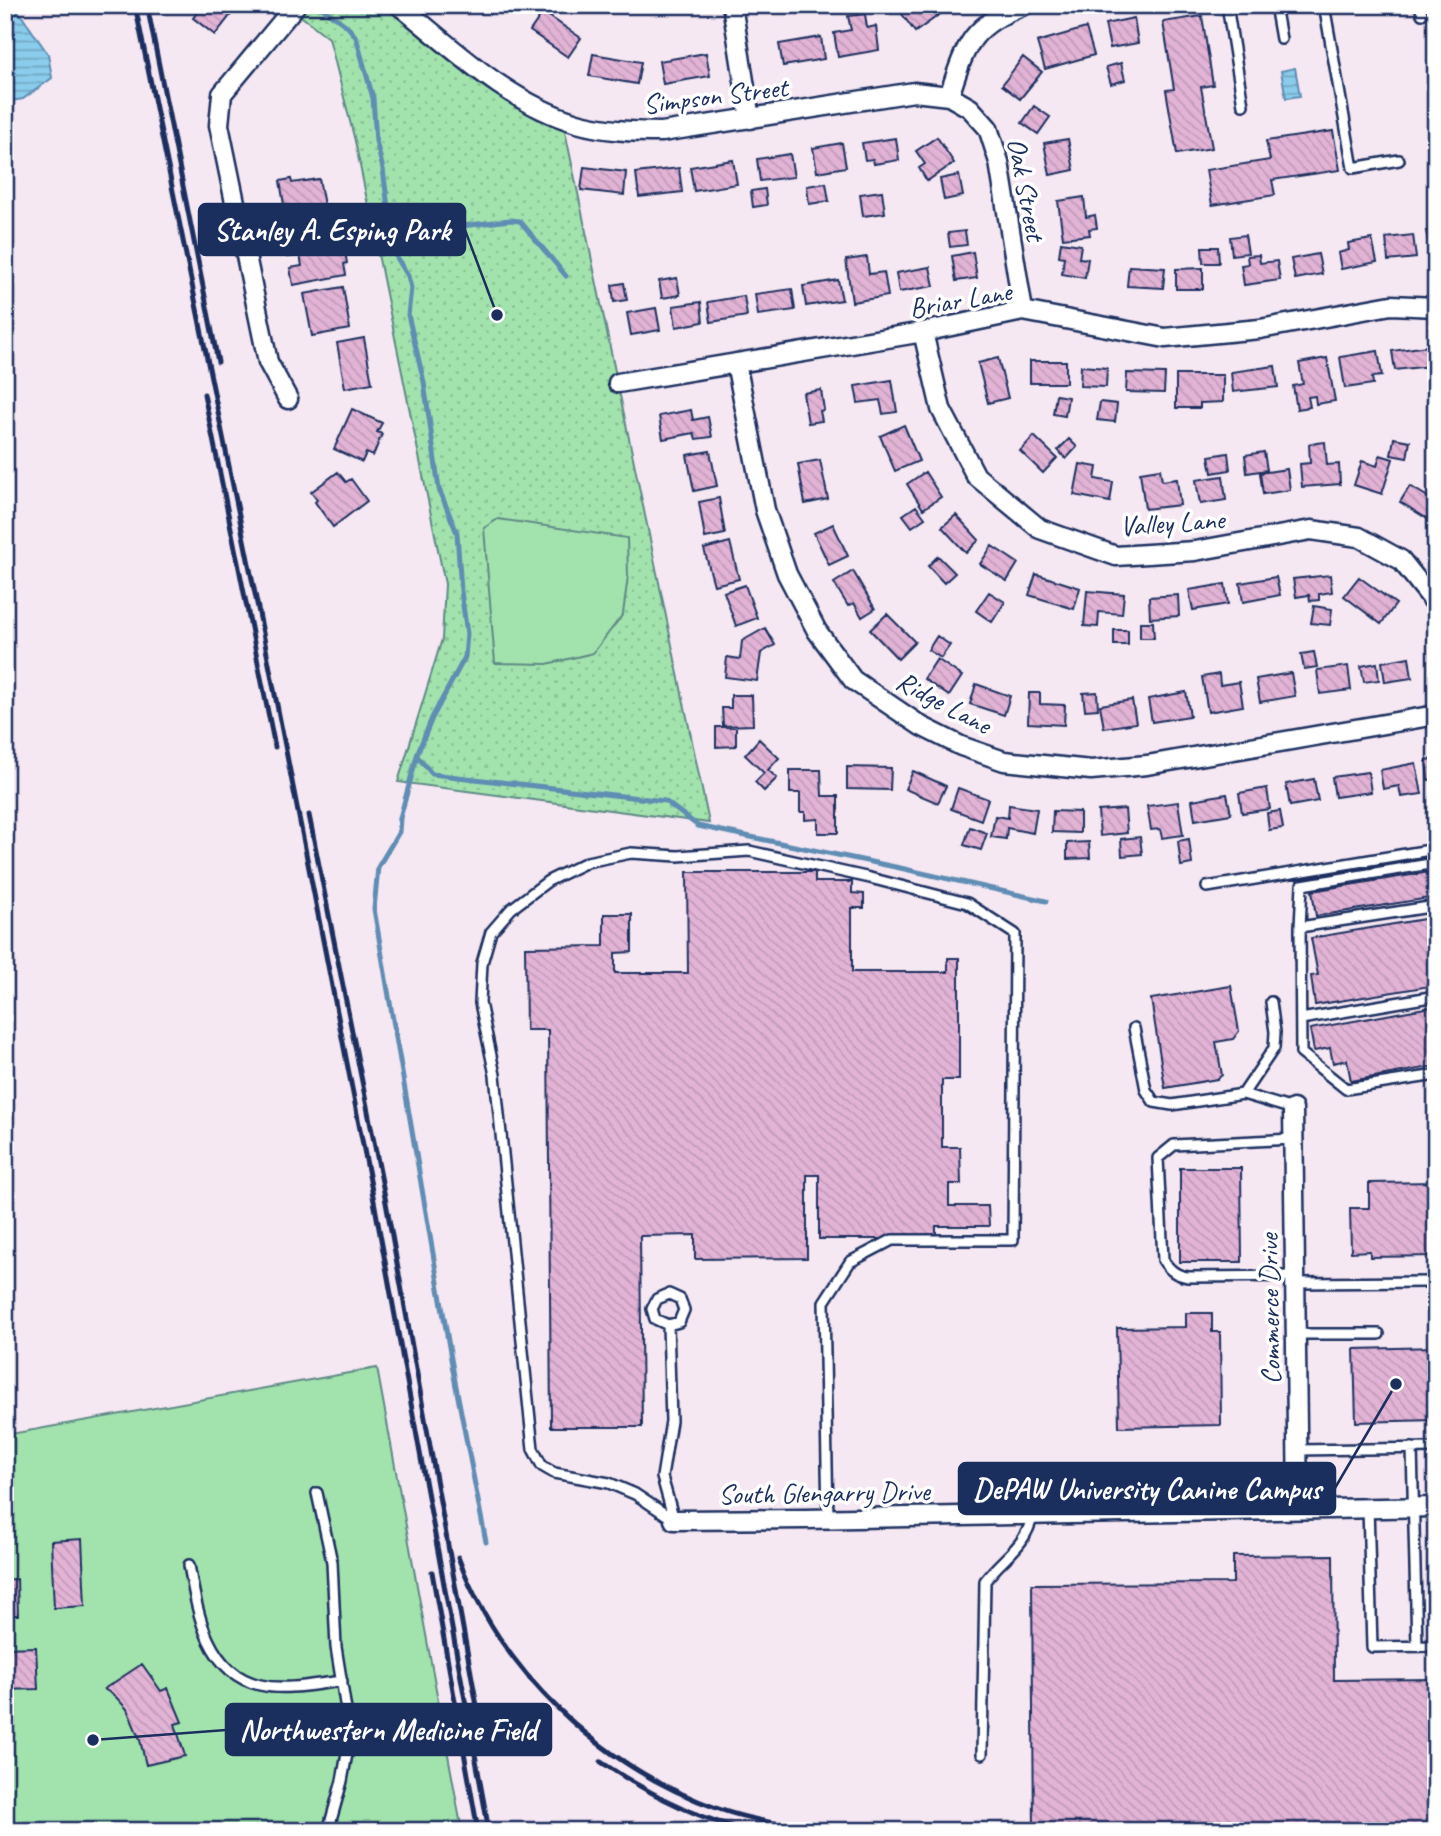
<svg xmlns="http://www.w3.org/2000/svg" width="1441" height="1836" viewBox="0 0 1441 1836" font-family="Caveat,sans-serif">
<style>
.green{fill:url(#green-dots);stroke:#5e8986;stroke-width:2}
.pitch{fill:#a2e3ad;stroke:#5e8986;stroke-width:2}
.water{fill:url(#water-rules);stroke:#5e8db3;stroke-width:2}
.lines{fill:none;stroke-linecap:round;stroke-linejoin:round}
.stream{stroke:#5e8db3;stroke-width:5}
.building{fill:url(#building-back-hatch);stroke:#1b2f5e;stroke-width:2}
.lane-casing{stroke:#1b2f5e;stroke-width:14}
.street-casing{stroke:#1b2f5e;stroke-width:23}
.lane{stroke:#fff;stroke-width:9}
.street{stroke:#fff;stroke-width:18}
.rail{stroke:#1b2f5e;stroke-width:5}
.labels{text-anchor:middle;stroke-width:7;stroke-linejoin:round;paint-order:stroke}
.street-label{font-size:28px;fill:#1b2f5e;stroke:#fff}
.leader{fill:none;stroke:#1b2f5e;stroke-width:2.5}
.callout-dot{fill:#1b2f5e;stroke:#fff;stroke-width:2.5}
.callout{fill:#1b2f5e;stroke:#1b2f5e;stroke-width:2.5}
.callout-label{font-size:30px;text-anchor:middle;font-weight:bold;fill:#fff}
</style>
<defs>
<pattern id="green-dots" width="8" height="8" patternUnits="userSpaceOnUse" patternTransform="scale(1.75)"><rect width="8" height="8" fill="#a2e3ad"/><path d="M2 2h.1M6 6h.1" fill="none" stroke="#8bc397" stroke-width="1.8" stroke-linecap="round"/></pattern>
<pattern id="water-rules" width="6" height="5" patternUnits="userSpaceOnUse" patternTransform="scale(1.75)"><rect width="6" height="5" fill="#8acceb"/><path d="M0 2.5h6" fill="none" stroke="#70a6c2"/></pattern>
<pattern id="building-back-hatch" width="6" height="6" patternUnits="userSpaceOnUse" patternTransform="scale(1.75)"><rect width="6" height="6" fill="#e2b3d5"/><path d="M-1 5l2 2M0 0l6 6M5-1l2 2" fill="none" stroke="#c19ab9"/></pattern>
</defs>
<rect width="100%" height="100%" fill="#f6e8f2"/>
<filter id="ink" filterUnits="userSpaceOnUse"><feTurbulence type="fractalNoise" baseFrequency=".0143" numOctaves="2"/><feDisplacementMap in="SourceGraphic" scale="14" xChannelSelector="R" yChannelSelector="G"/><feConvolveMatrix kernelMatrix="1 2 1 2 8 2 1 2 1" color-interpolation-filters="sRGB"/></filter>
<g filter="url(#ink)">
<path class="green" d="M303,5H396L564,126L709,823L398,782L442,639L445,584L355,141L329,38L297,13Z"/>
<path class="pitch" d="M498,519L627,538L628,576L623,614L593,653L547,664L495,663L484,528Z
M377,1368L462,1831H5V1435Z"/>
<path class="water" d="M5,5H14L48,54L52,78L23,99L5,102Z
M1295,68L1300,96L1286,98L1281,71Z"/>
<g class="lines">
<path class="stream" d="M318,5L347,26L356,37L373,98L376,141L383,169L394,253L408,276L411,288L408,315L424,382L439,489L457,533L461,591L467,634L465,657L432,718L418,752L400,818L399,832L378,867L374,909L454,1376L486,1542
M391,235L510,220L520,221L566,276
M417,756L432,774L665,801L698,826L900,868L1046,901"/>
</g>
<path class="building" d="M202,5H233L236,8L215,35L193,18Z
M500,5H523L514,16Z
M912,5H953L915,32L902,14Z
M543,12L581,38L568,57L530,31Z
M865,14L867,28L876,26L879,50L838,57L834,33L851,30L848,16Z
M1202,16L1213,85L1201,87L1212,148L1177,154L1166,90L1174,89L1163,22Z
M1134,18L1138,43L1110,48L1105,24Z
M1086,28L1094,55L1045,69L1037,42Z
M821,37L824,59L783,66L779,44Z
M706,53L710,76L663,84L659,61Z
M593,54L641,62L637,84L589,76Z
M1023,57L1042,72L1020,99L1002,85Z
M1121,63L1125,80L1111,84L1106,67Z
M1034,106L1050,117L1038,134L1022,123Z
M1333,131L1340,170L1272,180L1275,195L1212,205L1206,170L1270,160L1266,141Z
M937,137L954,163L927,181L919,168L925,164L916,151Z
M896,138L899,160L874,164L873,159L865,160L862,143Z
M1068,139L1074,170L1050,175L1044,143Z
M842,143L846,167L817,172L813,148Z
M790,154L794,177L760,181L757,159Z
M733,160L737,184L694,191L690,167Z
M584,167L626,172L624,195L581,190Z
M679,168L682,192L639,197L636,173Z
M959,175L963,196L944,200L940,179Z
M291,179L292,183L319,179L327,221L288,228L280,181Z
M826,183L829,201L809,204L807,186Z
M765,189L767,205L753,207L751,191Z
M882,191L885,213L863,216L860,194Z
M1084,197L1086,217L1095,215L1097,228L1089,229L1090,235L1063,238L1058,201Z
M1436,228V256L1432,257L1426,231Z
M337,231L339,242L343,241L347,263L344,264L346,275L293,285L290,268L302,266L300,255L287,257L284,240Z
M965,231L967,245L950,247L948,233Z
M1245,235L1248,253L1232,255L1230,237Z
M1413,235L1416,258L1388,261L1386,238Z
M1372,239L1377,262L1341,269L1338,253L1349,250L1348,243Z
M1061,242L1081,245L1079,258L1088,259L1085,278L1062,274L1064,257L1059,256Z
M1202,247H1218L1219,263H1203Z
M973,252L977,278L956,281L952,256Z
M1318,254L1322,274L1295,279L1291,259Z
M1259,255L1260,263L1277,261L1280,280L1244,285L1241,265L1248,264L1247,256Z
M867,257L869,274L884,272L888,296L852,302L846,260Z
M1129,266L1165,268L1163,288L1127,286Z
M930,267L934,286L899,292L896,273Z
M1203,268V289H1176V269Z
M677,278L680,295L662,298L659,281Z
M838,280L842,300L806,306L803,286Z
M624,283L627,300L614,302L612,285Z
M343,287L350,329L312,336L304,294Z
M792,289L795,310L758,315L755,294Z
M744,296L747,316L711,322L708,302Z
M701,302L703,322L676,327L673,306Z
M656,308L660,330L631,335L627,313Z
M364,338L372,383L345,388L337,343Z
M1428,346L1430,366L1395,370L1392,351Z
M1378,351L1382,376L1372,377L1373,384L1345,388L1340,357Z
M998,358L1008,398L988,403L978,363Z
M1327,358L1335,401L1316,404L1315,396L1308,397L1310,407L1297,409L1293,386L1303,384L1299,363Z
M1030,361H1066V383H1030Z
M1081,366L1107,368L1106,387L1080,386Z
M1275,366L1278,387L1233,392L1231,372Z
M1127,373L1165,374L1164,393L1126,392Z
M1176,375H1223V402L1200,403V408H1176Z
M892,380L897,412L883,414L880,400L858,403L855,386Z
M821,390L824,410L820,411L822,421L808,423L803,393Z
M1056,395L1068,397L1065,416L1053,414Z
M1100,402L1117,404L1115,422L1097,420Z
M352,409L382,423L377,432L382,434L373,456L366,453L362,462L334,449Z
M691,410L693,420L708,417L712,437L696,439L694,433L663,439L659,416Z
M904,425L919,461L895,471L880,436Z
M1034,436L1057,458L1043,473L1020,451Z
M1394,438L1410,441L1407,458L1391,455Z
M1069,439L1077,447L1066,459L1058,450Z
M1325,442L1327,465L1339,464L1340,484L1302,487L1300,464L1310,463L1309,444Z
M710,451L717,486L694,491L687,455Z
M1264,452L1267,470L1247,473L1245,455Z
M1228,453L1230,470L1212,473L1209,456Z
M1380,455L1393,459L1382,494L1354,485L1362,461L1377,466Z
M820,460L828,499L805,504L798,464Z
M1080,464L1097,467L1095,479L1113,482L1110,502L1074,495Z
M1160,469L1162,481L1177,479L1180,505L1145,509L1140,472Z
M1287,469L1290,490L1263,494L1260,473Z
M338,472L346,482L351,479L367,501L333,527L315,502L317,500L311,492Z
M925,472L941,497L923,509L907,484Z
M1223,476L1226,500L1200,504L1196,480Z
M1410,486L1436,502V512L1431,521L1400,502Z
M719,498L725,534L705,538L699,502Z
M916,506L925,518L912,527L903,515Z
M956,515L979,540L966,553L942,527Z
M833,524L848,556L829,565L814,533Z
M730,542L739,579L714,585L704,549Z
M992,546L1018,563L1007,581L980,564Z
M938,556L955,573L944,583L928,566Z
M853,571L875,609L862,617L854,603L848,606L834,583Z
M1036,574L1080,588L1074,609L1029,595Z
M1330,575L1332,592L1319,594V600L1310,601L1309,595L1296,597L1293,579Z
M1276,577L1280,595L1243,602L1240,583Z
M1359,577L1396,604L1381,624L1344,596Z
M1225,584L1228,604L1193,610L1189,590Z
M745,585L757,618L736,626L724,592Z
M1087,591L1124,594L1122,614L1099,612L1098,627L1084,626Z
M989,592L1005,602L992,622L976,611Z
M1178,595L1179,616L1150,618L1149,597Z
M1314,606L1332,609L1330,625L1311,623Z
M887,614L915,642L898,659L870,630Z
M1140,622H1153L1154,638H1140Z
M765,628L775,645L761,653L757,681L725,677L727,657L740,659L742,641Z
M1114,630H1128V645H1114Z
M937,636L950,645L941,658L928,650Z
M1314,652L1317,667L1304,669L1301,654Z
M1409,657L1412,678L1385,682L1382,662Z
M937,659L962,676L949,696L924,679Z
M1377,663L1379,680L1364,682L1361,666Z
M1348,666L1351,690L1320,694L1317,670Z
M1291,673L1295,696L1260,702L1256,679Z
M1219,674L1220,685L1239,682L1243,706L1208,712L1202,677Z
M976,684L1010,696L1004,715L970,704Z
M1097,692L1098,709L1085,710L1083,693Z
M1186,692L1190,716L1152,722L1148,699Z
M1029,693H1040V704L1065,705L1064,725L1028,723Z
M731,695H752L753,725L723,726L722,708H731Z
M1132,700L1136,723L1104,728L1100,705Z
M716,727H736V746L716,747Z
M759,739L779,758L768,770L777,778L764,791L755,782L764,773L745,755Z
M1436,759V779L1428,780L1426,760Z
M1416,763L1422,794L1401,797L1399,786L1383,789L1380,770Z
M847,767L891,768L890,790L847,789Z
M790,770H821L822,796H838V833H818V819L805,820V812H800V793H790Z
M913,771L946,786L938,803L905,789Z
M1368,772L1371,792L1335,797L1332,777Z
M1314,779L1318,801L1290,806L1286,784Z
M958,788L988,799L981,820L951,809Z
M1267,788L1270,809L1242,813L1239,793Z
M1227,794L1231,814L1195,820L1192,800Z
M1178,802L1183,835L1162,838L1160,829L1151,830L1147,806Z
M1009,805L1037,809L1033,833L1007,828L1006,839L991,837L995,816L1008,818Z
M1125,809L1127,833L1100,836L1098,811Z
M1053,811L1080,812V833L1052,832Z
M1280,811L1283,828L1269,830L1267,813Z
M970,827L987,833L981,850L964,845Z
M1140,837L1142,854L1122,856L1121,839Z
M1189,839L1192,864L1181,866L1178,841Z
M1089,842L1090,858L1067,859V843Z
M1436,871V897L1316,916L1312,891Z
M687,872H815V882H852V893L864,894V908H852V972H948V958H959V1080H942V1147H960L961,1184H949V1206H988L989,1226H936V1239H819V1175H807V1258L695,1259V1235L640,1236L642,1427H551L548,1030H526L525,947L604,946V914H632V952L615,953V973H688Z
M1436,917V985L1315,1005L1311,976L1318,975L1311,938Z
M1231,986L1239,1031L1233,1039L1216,1042L1222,1075L1217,1079L1165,1088L1151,999Z
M1436,1006V1066L1351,1081L1347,1060L1333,1063L1330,1048L1314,1051L1310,1029Z
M1180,1168H1241L1242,1262H1180Z
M1436,1182V1256L1370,1257V1251L1351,1252L1350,1208H1369V1183Z
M1186,1313H1212V1332H1220L1221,1425L1119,1427L1117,1328L1186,1327Z
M1436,1347V1420L1356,1422L1354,1349Z
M82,1539L85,1606L54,1608L51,1541Z
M1333,1555L1334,1680L1436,1679V1831H1034L1032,1584L1233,1583V1556Z
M17,1579L18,1615H5V1580Z
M36,1647L38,1689L5,1690V1648Z
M142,1664L161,1691L168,1688L182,1722L175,1724L185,1756L146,1765L140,1740L127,1709L115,1696L104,1689Z"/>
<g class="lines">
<g class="lane-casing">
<path id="lane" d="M1227,5L1243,105
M1275,5L1281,39
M1324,5L1353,168L1399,160
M1420,5L1422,14
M1207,887L1436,849
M1436,906L1300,927L1301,1053L1346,1089L1436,1075
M1300,927L1302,885L1436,863
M1301,1019L1436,996
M1134,1028L1146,1090L1154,1102L1172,1105L1243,1094L1293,1109
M1243,1094L1274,1048L1275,1032L1271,1002
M1294,1139L1174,1145L1158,1158L1163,1260C1170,1271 1176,1275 1188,1277L1295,1276
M1295,1283L1431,1282
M668,1325L655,1319L652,1309L657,1299L669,1294L680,1299L684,1310L679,1322L668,1325L671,1421L662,1477L674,1520
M1296,1334H1379
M1412,1448L1417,1646
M1297,1450L1436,1448
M317,1493L332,1562L336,1647L347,1716L349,1743L342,1781L328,1831
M1368,1507L1372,1647L1436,1646
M674,1520L635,1494L609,1483L554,1473L542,1466L533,1449L495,1075L480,1003L482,963L491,932L511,909L548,881L587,862L631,853L678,856L749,851L870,878L967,903L1015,934L1013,1240H892L850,1262L824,1302L828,1519
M189,1565C197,1610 206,1673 260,1685C286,1691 315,1684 342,1681
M982,1754L985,1581C1004,1555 1025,1549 1033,1514"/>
</g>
<g class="street-casing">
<path id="street" d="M399,5C454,49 508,103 577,123C605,131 634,132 662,132L914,92L949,96L970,108L988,128L999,162L1023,311
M732,5L750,119
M949,96C966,45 970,26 1024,5
M923,332L941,409L976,476L1040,529L1116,556L1195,551L1311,530L1359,537L1401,560L1436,604
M736,363L765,510L787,574L817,631L853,680L921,726L961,746L1004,761L1091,770L1147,765L1436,715
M618,383L923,332L1023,311L1165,338L1260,329L1391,305L1436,307
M288,399L268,362L219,125L222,94L296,5
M1293,1109L1298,1509
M674,1520L805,1519L1436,1507"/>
</g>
<use href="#lane" class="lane"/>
<use href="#street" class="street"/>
<path class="rail" d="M135,5L262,628L374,1201L489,1831
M147,5L218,362
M204,394L275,747
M309,815L385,1197L477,1706
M458,1557C502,1674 601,1767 719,1809C750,1820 785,1825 818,1831
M432,1572L478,1831
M601,1762C647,1793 695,1818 749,1831
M809,1828L862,1830L1019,1827"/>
</g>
</g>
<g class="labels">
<g class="street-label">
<text transform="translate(715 95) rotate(-7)" y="10">Simpson Street</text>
<text transform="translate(1027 189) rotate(79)" y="10">Oak Street</text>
<text transform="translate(960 299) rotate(-10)" y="10">Briar Lane</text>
<text transform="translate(1172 522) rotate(-4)" y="10">Valley Lane</text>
<text transform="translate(944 702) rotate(28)" y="10">Ridge Lane</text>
<text transform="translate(1269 1309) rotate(-91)" y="10">Commerce Drive</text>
<text transform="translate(824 1492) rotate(-1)" y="10">South Glengarry Drive</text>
</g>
</g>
<path class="leader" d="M497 315L465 230M1396 1384L1335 1488M93 1740L226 1730"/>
<g class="callout-dot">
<circle cx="497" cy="315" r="7"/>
<circle cx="1396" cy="1384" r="7"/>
<circle cx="93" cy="1740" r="7"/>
</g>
<g class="callout">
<rect x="199" y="204" width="266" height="51" rx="7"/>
<rect x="959" y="1463" width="376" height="51" rx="7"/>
<rect x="226" y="1704" width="325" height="51" rx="7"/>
</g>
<g class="callout-label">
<text x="332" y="240">Stanley A. Esping Park</text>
<text x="1147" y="1499">DePAW University Canine Campus</text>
<text x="388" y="1740">Northwestern Medicine Field</text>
</g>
<rect width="1441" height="1836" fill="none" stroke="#fff" stroke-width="28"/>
<rect x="14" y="14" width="1413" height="1808" fill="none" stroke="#1b2f5e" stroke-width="2.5" filter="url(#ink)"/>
</svg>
